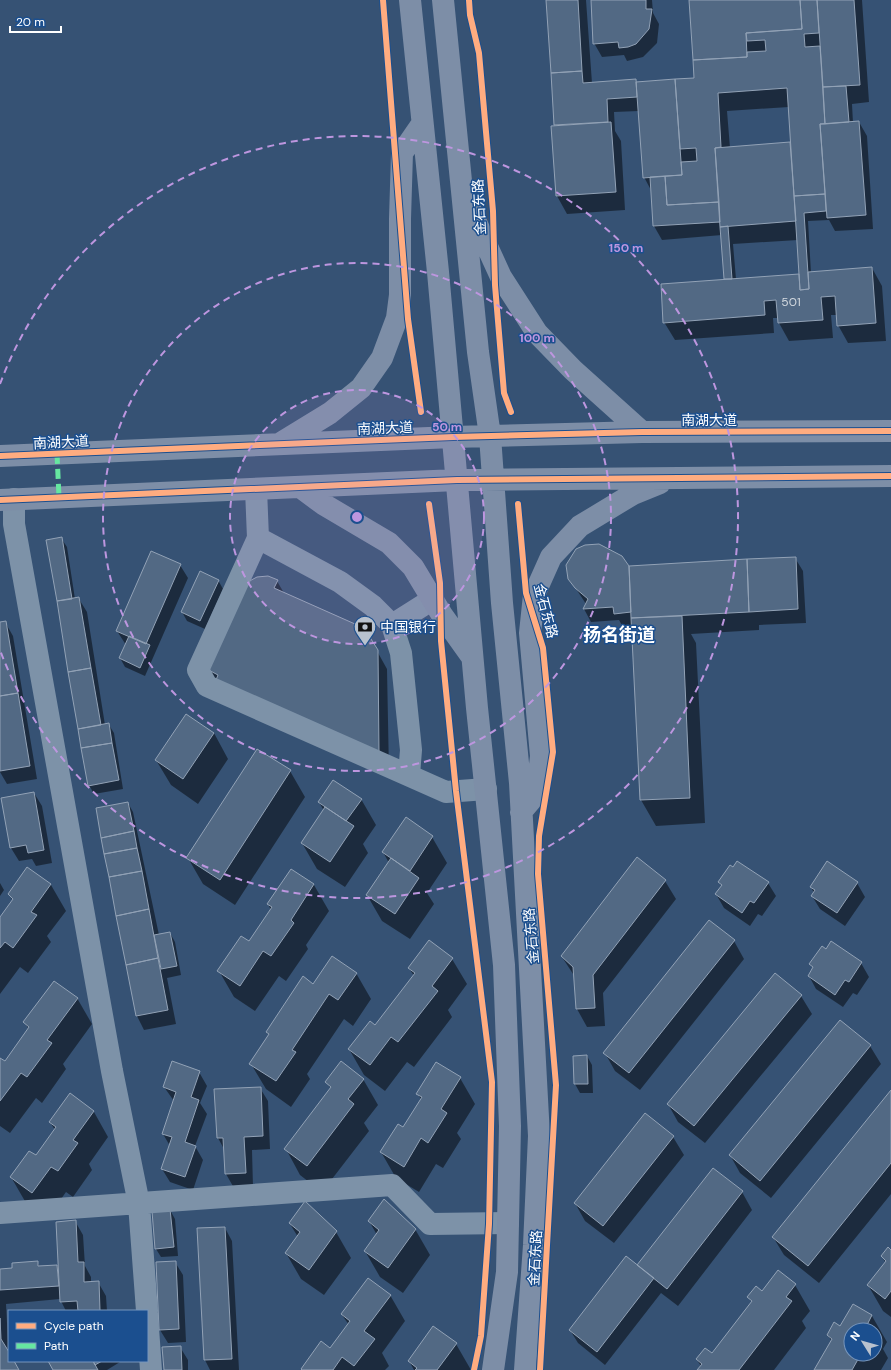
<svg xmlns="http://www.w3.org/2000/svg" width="891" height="1370" viewBox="0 0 891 1370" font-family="'DM Sans','Noto Sans SC',sans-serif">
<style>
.shadow{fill:#0007;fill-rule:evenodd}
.building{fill:#526984;stroke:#92a2b6}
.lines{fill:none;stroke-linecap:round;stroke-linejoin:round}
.minor{stroke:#7d92a8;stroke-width:22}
.major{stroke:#7d8ea7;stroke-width:22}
.quiet{stroke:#66e7a1;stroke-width:5;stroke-dasharray:10 5;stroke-linecap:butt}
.cycleway-casing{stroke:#1b4f8f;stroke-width:8}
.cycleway{stroke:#ffac80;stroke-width:6}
.ring{fill:none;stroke:#bd96df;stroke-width:2;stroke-dasharray:7 5}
.labels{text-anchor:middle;stroke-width:3;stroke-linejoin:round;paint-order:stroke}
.number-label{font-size:12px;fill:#d4dae0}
.street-label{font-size:14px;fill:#fff;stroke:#1b4f8f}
.poi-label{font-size:14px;fill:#fff;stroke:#1b4f8f;text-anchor:start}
.district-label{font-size:18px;font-weight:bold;fill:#fff;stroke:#1b4f8f}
.centre{fill:#bd96df;stroke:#1b4f8f;stroke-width:2}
.ring-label{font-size:12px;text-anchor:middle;font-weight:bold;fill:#bd96df;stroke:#1b4f8f;stroke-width:3;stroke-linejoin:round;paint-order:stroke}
</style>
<rect width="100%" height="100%" fill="#365274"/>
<path class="shadow" d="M547,0H586L592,83L635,80L637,83L695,79L690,0H862L869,102L852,104L853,123L859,122L867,136L873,229L835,231L829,220L808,221L811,273L872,268L882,286L886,341L848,343L838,325L837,315H831L833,338L789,341L779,323L778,318H773L774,333L675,340L664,322L725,280L722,235L662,240L654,226L652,192L644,177L639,111L614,112L615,131L621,141L625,210L567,214L557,196L555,126ZM789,107L791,143L730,148L727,111ZM798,240L800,278L736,279L733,244Z
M592,0H652L653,13L659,24L657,43L643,57L627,61L624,55L602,57L594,43Z
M61,538L67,547L75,599H79L87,612L105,725H109L114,733L123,789L94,794L89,785Z
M795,558L803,571L806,623L759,625V630L691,634L696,643L705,823L656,826L641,800L633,626L623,627L619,620L591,622L584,609L586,604L569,578L628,567Z
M180,565L188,578L145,676L125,667L120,658L126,645L117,631Z
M218,580L223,589L205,629L187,621L182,612Z
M277,581L284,593L377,651L387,669L389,772L228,698L204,667Z
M5,622L13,636L37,779L7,784L0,772V623Z
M214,733L228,759L198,804L171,785L156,760Z
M290,771L305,797L235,905L203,884L188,858Z
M34,793L42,806L52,863L36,866L32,859L19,861L11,848Z
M361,799L376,825L363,844L368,853L345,887L317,869L302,843L324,811L319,802Z
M128,803L133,812L159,935L170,933L175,942L181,975L167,978L176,1024L144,1030L137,1016L97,809Z
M432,837L447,863L427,893L434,904L410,939L382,921L367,895L389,863L383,852Z
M28,868L51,885L66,911L47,936L51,942L28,973L20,967L0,994V919L13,901L9,894Z
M292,870L314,885L329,911L306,945L308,949L286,981L279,976L255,1011L234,997L219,971L249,942L271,910L268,904Z
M665,881L676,899L603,993L605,1026L587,1027L577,1009L575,977L562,957Z
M719,882L768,883L776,896L762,916L758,914L750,926L724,908L716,894L722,886Z
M0,883L4,890L0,896Z
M857,883L865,897L845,926L820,909L812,896L814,893L811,887Z
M734,941L744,959L640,1090L615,1071L605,1053Z
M831,943L861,963L869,977L857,995L853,993L843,1007L816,989L809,976L813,969L811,964L826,950Z
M452,959L467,984L448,1010L452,1017L414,1067L407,1062L385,1091L364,1075L349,1049L375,1026L414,976L409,968Z
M356,973L371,999L353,1026L344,1019L307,1074L310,1079L291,1107L266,1089L251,1064L269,1036L267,1032L313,985Z
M801,996L812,1014L705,1143L678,1122L668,1104Z
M77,998L92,1024L63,1064L66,1069L42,1103L36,1098L10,1133L0,1126V1059L5,1063L29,1030L25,1022Z
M840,1021L870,1046L881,1064L771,1198L740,1173L730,1155Z
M574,1056H587L592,1065L593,1093H580L575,1084Z
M199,1072L207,1086L200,1103L207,1114L195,1146L203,1160L193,1190L170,1182L162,1169L170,1146L163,1134L174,1101L164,1087Z
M460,1078L475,1104L457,1133L461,1139L443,1168L436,1164L419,1192L396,1178L381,1152L404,1129L422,1101L418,1094Z
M363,1079L378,1105L364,1123L369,1131L322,1192L300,1175L286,1149L331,1089L327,1082Z
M260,1088L268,1101L270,1149L252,1150L253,1187L234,1188L226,1174L224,1149L218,1138Z
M891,1091V1194L819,1283L784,1255L773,1237Z
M94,1112L108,1137L89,1164L92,1170L73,1197L66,1192L47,1219L26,1203L11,1177L36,1156L55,1130L50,1122Z
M673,1137L684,1155L614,1243L585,1221L575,1203Z
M742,1192L752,1210L678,1306L661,1293L605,1365L578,1343L570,1330L638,1267Z
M170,1210L175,1219L178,1256L161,1257L156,1249Z
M75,1221L83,1235L85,1266L91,1277V1283L98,1282L106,1296L107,1311H66L60,1299L6,1304L9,1361H13L18,1370H0V1268L1,1270L14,1269L37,1262L40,1267L58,1266Z
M369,1221L415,1229L430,1255L403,1293L380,1277L365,1251L377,1235Z
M290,1224L336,1232L351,1258L324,1295L301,1279L286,1253L298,1237Z
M225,1228L232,1241L239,1370H210L205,1360Z
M891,1251V1317L883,1311L868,1285L886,1263L882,1257Z
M175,1262L183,1275L186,1342L168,1343L160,1330L157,1263Z
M778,1272L795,1285L810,1311L802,1321L806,1328L774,1370H698L701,1366L697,1360L712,1355L752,1303L749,1297L762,1292Z
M390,1295L405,1321L382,1353L389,1366L385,1370H302L330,1350L349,1325L342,1315Z
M853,1305L872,1316L887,1342L883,1349L888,1358L881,1370H815L832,1342L828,1335L840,1327ZM851,1330H875V1354H851Z
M456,1344L471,1370H414L409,1361Z
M180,1347L188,1360V1370H165Z
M49,1361H120V1362L107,1370H54Z"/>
<path class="building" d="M546,0H578L582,71L551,73Z
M591,0H646V9H652L649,29L636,44L628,47L619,48L618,42L593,44Z
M689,0H800L802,29L746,33L747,57L693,60Z
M800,0H817L819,33L804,34L805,47L820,46L825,124H820L825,194L794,196L787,88L718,93L721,147L715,148L719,202L667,205L665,176L682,175L681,162L697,161L696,148L680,149L675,79L694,78L693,60L747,57V52L766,51L765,40L747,41L746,33L802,29Z
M817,0H854L860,85L823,87Z
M582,71L583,83L636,79L637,97L607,99L608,122L554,125L551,73Z
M675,79L682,175L643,178L636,82Z
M846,86L849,122L825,124L823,87Z
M859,121L866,215L827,218L820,124Z
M611,122L616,192L556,196L551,126Z
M790,142L796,221L720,227L715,148Z
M665,176L667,205L719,202L720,222L653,226L650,177Z
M825,194L826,211L804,213L809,289L800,290L794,196Z
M728,226L732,279H724L720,227Z
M872,267L876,323L837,326L835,296L821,297L823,320L778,323L776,300L764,301L765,315L663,323L661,284L799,274L800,290L809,289L808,272Z
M62,537L72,599L57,601L46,540Z
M599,544L622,556L629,566L631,612L614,614L613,607L583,609L588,599L575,588L568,579L566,565L576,549L585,545Z
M151,551L181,564L146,644L116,631Z
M796,557L798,609L749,612L747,559Z
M747,559L749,612L631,618L629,566Z
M200,571L219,580L200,621L181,612Z
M268,576L278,580L274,588L364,628L378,650L379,755L216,680L218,675L203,667L244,584L257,577Z
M79,597L91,668L68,672L57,601Z
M682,616L690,798L640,800L631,618Z
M6,621L18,693L0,696V622Z
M129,636L150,645L140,668L119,658Z
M91,668L101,725L78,729L68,672Z
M18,693L30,766L0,771V696Z
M186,714L214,733L183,779L155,760Z
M109,723L112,743L81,748L78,729Z
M112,743L119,780L88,786L81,748Z
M257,749L291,770L220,880L186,858Z
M333,780L362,799L346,821L318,802Z
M34,792L44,850L28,853L26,845L10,848L1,798Z
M128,802L134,831L101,838L96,808Z
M325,807L354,826L330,862L301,843Z
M406,817L433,836L410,871L382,852Z
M134,831L137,848L104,854L101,838Z
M137,848L142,871L109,877L104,854Z
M637,857L666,880L593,975L595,1008L576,1009L573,967L561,956Z
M391,858L419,878L395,914L366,895Z
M737,861L769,882L754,903L750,901L742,913L715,894L722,885L718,882L730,865L733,867Z
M827,861L858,882L837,913L811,896L815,890L810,887Z
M27,867L51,884L31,912L37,915L13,948L5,942L0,948V917L13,899L8,894Z
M291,869L314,884L291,920L294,923L271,956L263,951L240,986L217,971L241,936L249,941L272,907L267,904Z
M142,871L149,909L116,916L109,877Z
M149,909L158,958L126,965L116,916Z
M709,920L735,940L629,1073L603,1053Z
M170,932L177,966L161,969L154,935Z
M429,940L453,958L432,986L438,991L398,1042L391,1037L370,1065L348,1049L370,1021L375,1025L415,973L408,968Z
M831,941L862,962L849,982L845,980L835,995L808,976L813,967L809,964L822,946L826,949Z
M332,956L357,973L338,1000L329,994L292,1050L296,1052L276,1081L249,1064L269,1034L266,1032L303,976L313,984Z
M158,958L168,1010L136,1016L126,965Z
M775,973L802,995L694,1126L667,1104Z
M54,981L78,998L47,1040L52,1043L27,1077L21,1073L0,1101V1058L5,1061L29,1027L23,1022Z
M840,1020L871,1045L760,1181L729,1155Z
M587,1055L588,1084H574L573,1056Z
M172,1061L200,1071L191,1097L199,1100L185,1142L196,1146L185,1177L161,1169L172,1137L162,1134L176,1092L163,1087Z
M341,1061L364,1079L348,1099L354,1104L307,1166L284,1149L331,1087L325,1082Z
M436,1062L461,1077L441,1109L447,1113L428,1143L421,1138L404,1167L380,1152L398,1124L403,1127L422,1097L416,1094Z
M261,1087L263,1136L244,1137L246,1173L225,1174L223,1138H217L214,1089Z
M891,1090V1163L808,1266L772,1237Z
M70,1093L94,1111L73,1140L78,1143L58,1171L51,1167L32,1193L10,1177L29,1151L36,1155L56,1127L49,1122Z
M645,1113L674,1136L603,1226L574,1203Z
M713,1168L743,1191L667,1289L637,1265Z
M384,1199L416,1229L388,1268L364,1251L379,1230L368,1221Z
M305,1201L337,1231L309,1270L285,1253L300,1232L289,1223Z
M170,1209L174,1247L155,1249L152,1211Z
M76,1220L78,1262H84V1282L99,1281L100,1311H78L77,1301L60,1302L56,1222Z
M225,1227L232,1359L204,1360L197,1228Z
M888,1247L891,1250V1291L885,1299L867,1285L886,1261L881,1256Z
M626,1256L654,1278L597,1352L569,1330Z
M38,1261V1266L57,1265L59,1286L0,1290V1269L12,1268V1263Z
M176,1261L179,1329L159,1330L156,1262Z
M778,1270L796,1284L786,1297L792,1301L739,1370H697L702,1364L696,1359L705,1348L712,1353L752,1301L747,1297L756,1286L762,1291Z
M368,1278L391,1295L364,1331L375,1339L354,1366L342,1357L333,1370H302L301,1369L321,1341L330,1348L350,1321L341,1314Z
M853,1304L872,1315L866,1327L871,1330H851V1354H861L852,1370H814L832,1339L827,1335L834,1322L840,1326Z
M0,1318L1,1339L9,1352V1361H14L19,1370H0Z
M433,1326L457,1343L437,1370H415L417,1368L408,1361Z
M181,1346L182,1370H164L162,1347Z
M48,1361H93L98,1370H53Z
M93,1361H102L95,1365Z"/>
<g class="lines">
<path class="minor" d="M256,489L258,538L198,670L207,686L446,792L486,789
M14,499V524L112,1071L139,1204L147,1311
M258,538L340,582L373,606L392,625L401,653L411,750L409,775
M392,625L433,599
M0,1213L392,1185L430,1224L508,1223
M147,1314L151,1370"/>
<path class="major" d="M410,0L438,272L477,708L504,965L510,1126L507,1272L493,1370
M443,0L478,352L490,436L502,603L520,783L539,1136L534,1245L525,1370
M470,209L501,277L537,333L573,370L642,432
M281,443L330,413L361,388L382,358L397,318L400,295V219L402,153L422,124
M0,456L453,437L642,432L891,431
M300,487L323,504L389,543L413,567L442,615L472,657
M0,500L457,480L891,476
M521,812L537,793L541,756L530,633L534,595L551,557L580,526L633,494L660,483"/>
<path class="quiet" d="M57,454L59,497"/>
<g class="cycleway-casing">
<path id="cycleway" d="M383,0L408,319L421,412
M469,0L470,15L479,53L493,211L495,285L504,393L511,412
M0,456L453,437L642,432L891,431
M0,500L457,480L891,476
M429,504L440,583L441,641L456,791L492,1082L489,1224L481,1336L474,1370
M518,504L526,593L543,648L553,752L539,836L538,874L556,1085L540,1370"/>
</g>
<use href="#cycleway" class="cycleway"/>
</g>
<circle cx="357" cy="517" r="127" fill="#bd96df" fill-opacity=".12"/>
<g class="ring">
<circle cx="357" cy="517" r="127"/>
<circle cx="357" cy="517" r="254"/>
<path d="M0 384A381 381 0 1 1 0 650"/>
</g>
<defs>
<g id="bank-pin" transform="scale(1.15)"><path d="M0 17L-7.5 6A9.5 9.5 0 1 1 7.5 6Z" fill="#b9c2ce" stroke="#1b4f8f"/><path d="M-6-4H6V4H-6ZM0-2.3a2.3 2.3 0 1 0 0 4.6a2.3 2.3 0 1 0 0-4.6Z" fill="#111"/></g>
</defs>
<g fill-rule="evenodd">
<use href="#bank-pin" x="365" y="627"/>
</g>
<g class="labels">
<g class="number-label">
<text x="791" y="306">501</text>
</g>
<g class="street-label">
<text transform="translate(479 207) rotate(-93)" y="5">金石东路</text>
<text x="709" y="425">南湖大道</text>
<text transform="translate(385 428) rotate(-2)" y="5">南湖大道</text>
<text transform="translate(61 442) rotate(-3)" y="5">南湖大道</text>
<text transform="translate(546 611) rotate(75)" y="5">金石东路</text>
<text transform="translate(531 936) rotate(-95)" y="5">金石东路</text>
<text transform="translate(535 1258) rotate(-87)" y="5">金石东路</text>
</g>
<g class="poi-label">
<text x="380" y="632">中国银行</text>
</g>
<g class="district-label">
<text x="619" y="641">扬名街道</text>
</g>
</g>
<circle cx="357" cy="517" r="6" class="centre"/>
<g class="ring-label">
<text x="626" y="252">150 m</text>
<text x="537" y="342">100 m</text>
<text x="447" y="431">50 m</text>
</g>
<rect x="8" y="1310" width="140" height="52" fill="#1b4f8f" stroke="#7695bc"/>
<rect x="16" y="1323" width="20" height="6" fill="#ffac80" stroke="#7695bc"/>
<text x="44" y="1330" font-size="12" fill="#ffffff">Cycle path</text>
<rect x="16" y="1343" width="20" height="6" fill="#66e7a1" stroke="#7695bc"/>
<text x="44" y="1350" font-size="12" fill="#ffffff">Path</text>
<g transform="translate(863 1342) rotate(307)"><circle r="19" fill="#1b4f8f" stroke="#7695bc"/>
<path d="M0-3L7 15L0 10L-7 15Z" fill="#b9c2ce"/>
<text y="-6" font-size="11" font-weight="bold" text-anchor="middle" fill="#ffffff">N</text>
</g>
<path d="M10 26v6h51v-6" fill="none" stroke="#ffffff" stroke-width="2"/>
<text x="16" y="26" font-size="12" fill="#ffffff" stroke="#1b4f8f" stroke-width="3" paint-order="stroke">20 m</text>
</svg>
